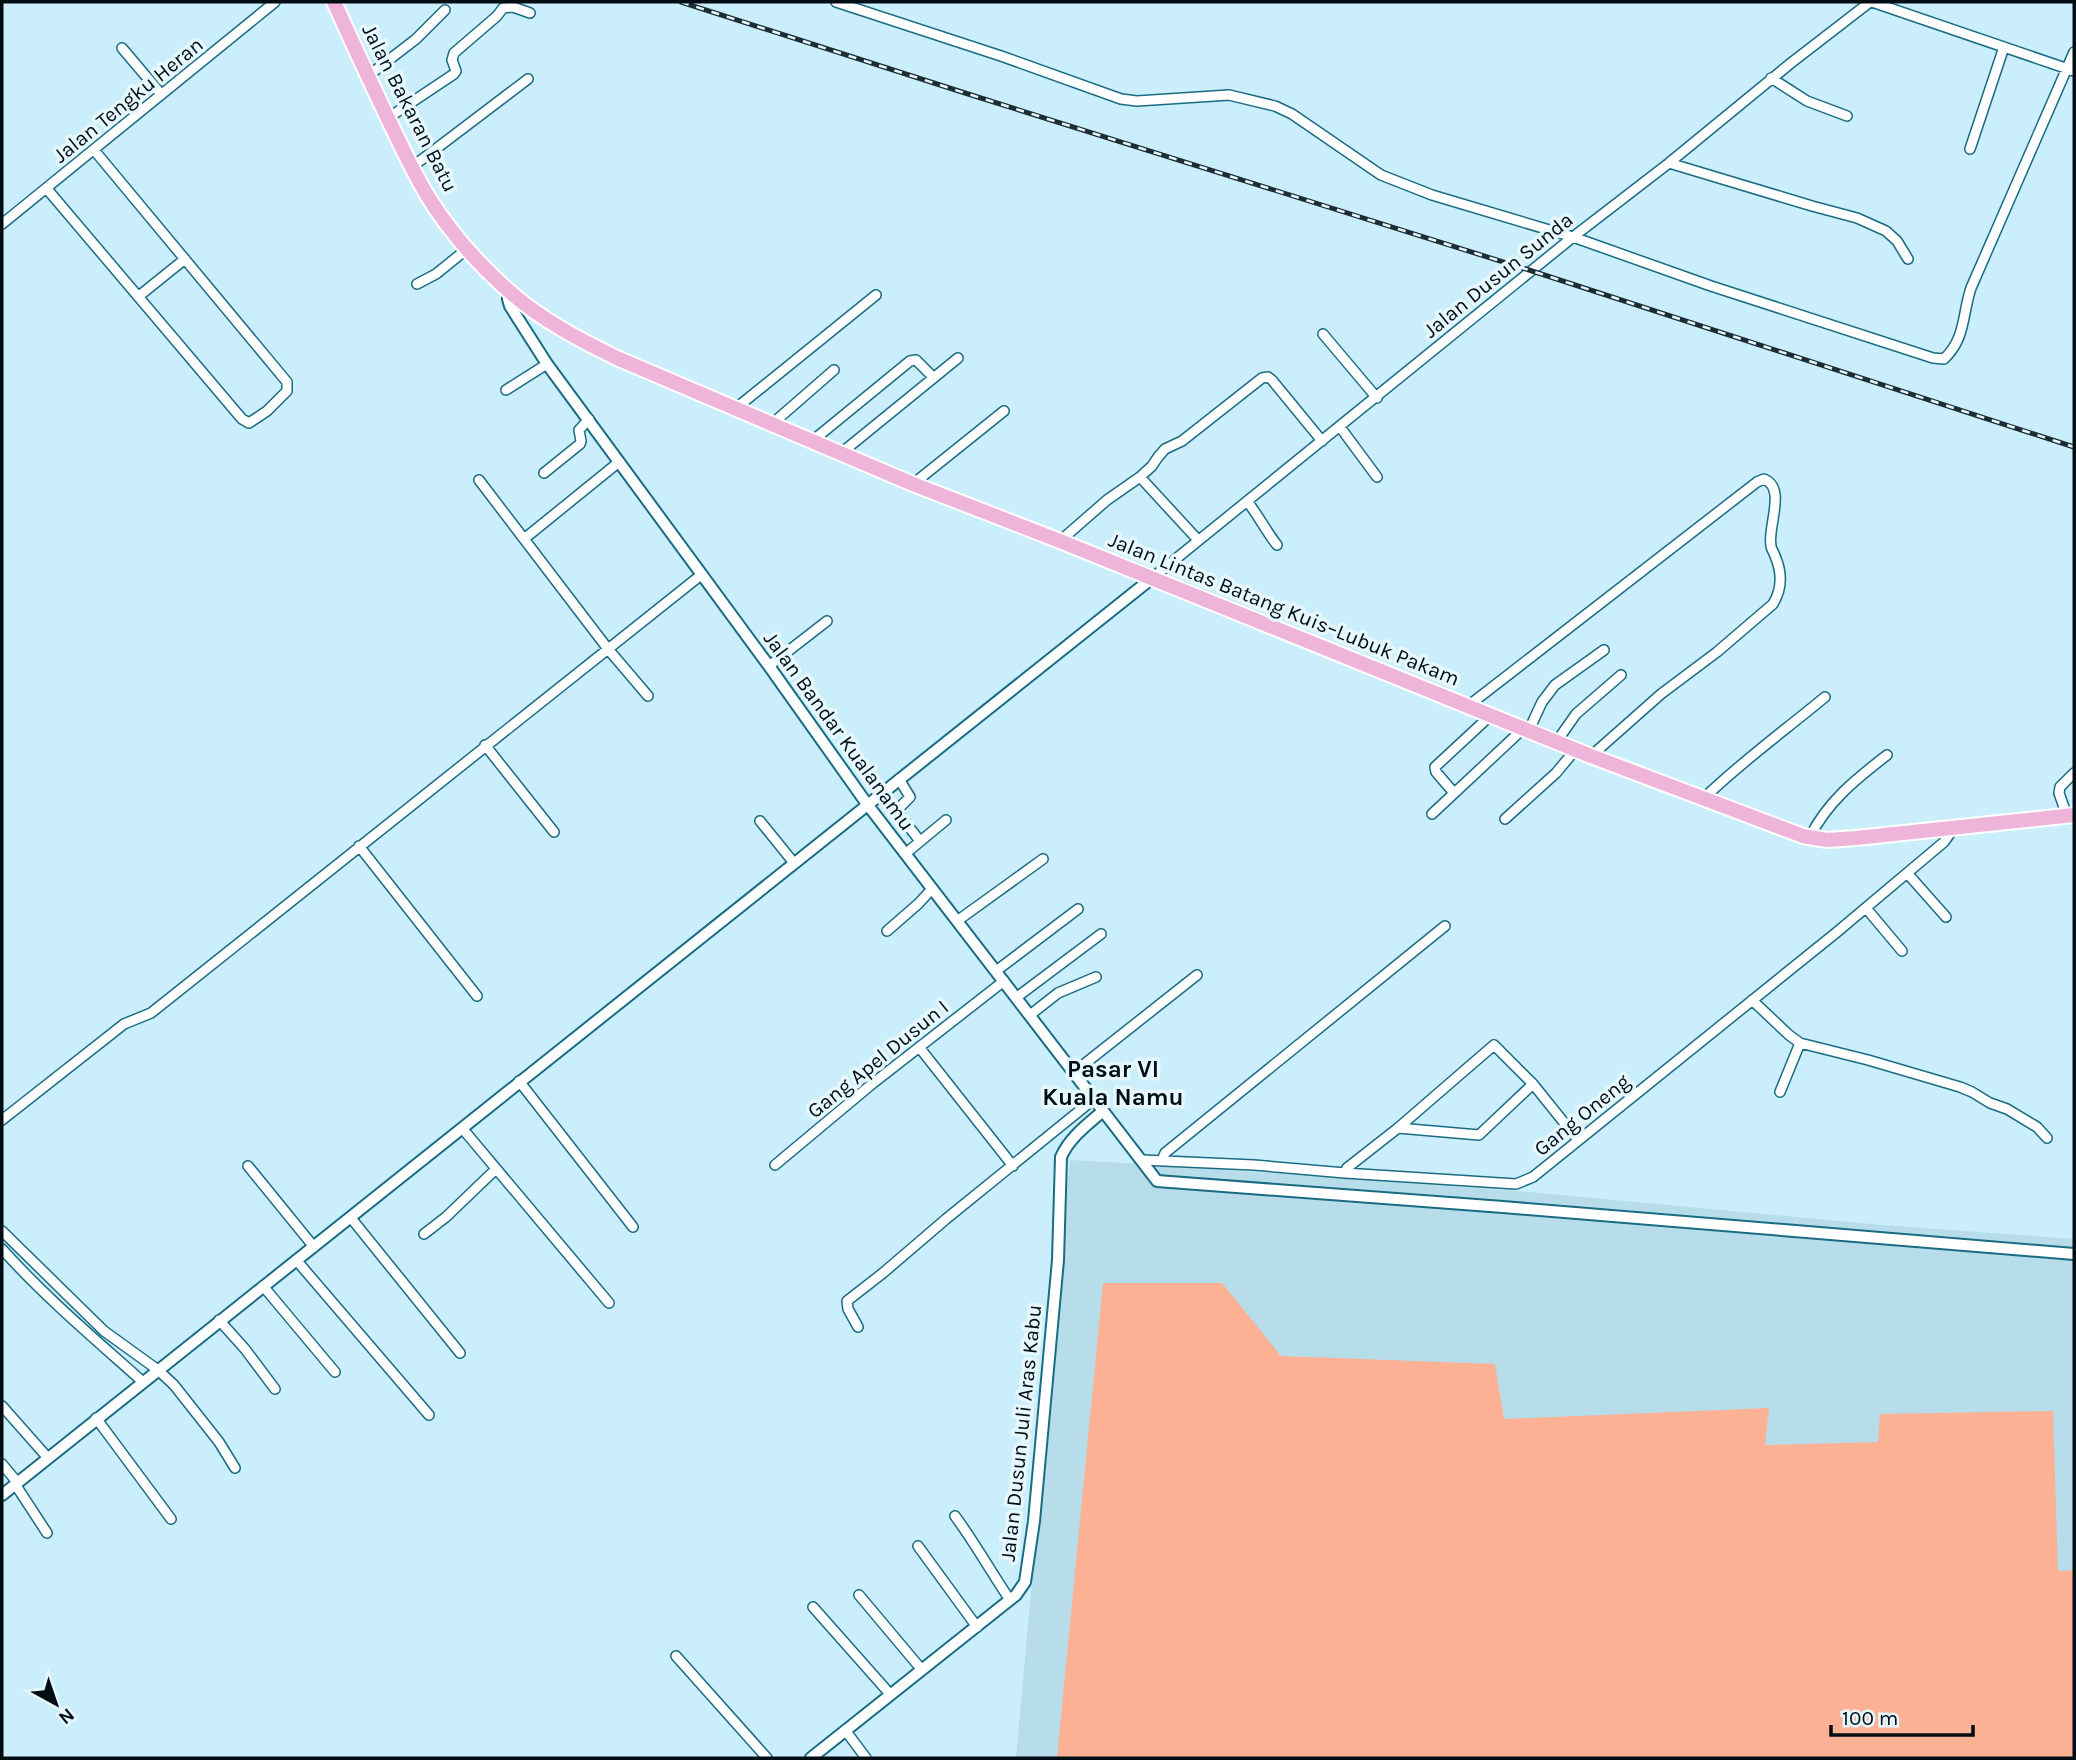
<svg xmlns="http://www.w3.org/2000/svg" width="2076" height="1760" viewBox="0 0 2076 1760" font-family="Karla,sans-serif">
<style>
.built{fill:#b7ddeb}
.green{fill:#fdb194}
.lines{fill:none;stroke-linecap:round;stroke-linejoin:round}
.minor-casing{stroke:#196c83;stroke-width:12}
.tertiary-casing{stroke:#196c83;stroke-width:14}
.trunk-casing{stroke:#fff;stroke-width:18}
.minor{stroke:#fff;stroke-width:9}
.tertiary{stroke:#fff;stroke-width:10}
.trunk{stroke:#efb4da;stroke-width:14}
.rail-casing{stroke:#1c2d34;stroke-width:5}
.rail{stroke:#e6f8fe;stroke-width:2.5;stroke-dasharray:8;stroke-linecap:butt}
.labels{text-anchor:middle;stroke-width:7;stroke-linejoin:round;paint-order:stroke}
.street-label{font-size:21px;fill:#000e14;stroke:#e6f8fe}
.quarter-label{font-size:24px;font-weight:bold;fill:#000e14;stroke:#e6f8fe}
</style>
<rect width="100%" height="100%" fill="#caeefb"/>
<path class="built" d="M1070,1160L1161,1165L1529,1192L1882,1225L2074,1239V1758H1016Z"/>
<path class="green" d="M1103,1283H1222L1281,1356L1495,1364L1504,1419L1769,1408L1765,1445L1878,1442L1880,1414L2053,1411L2058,1571L2074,1570V1758H1057Z"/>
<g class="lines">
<g class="minor-casing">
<path id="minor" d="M836,2L1001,56L1121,99L1137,101L1229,95L1275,106L1292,114L1381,175L1432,195L1573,237L1711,286L1933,358L1944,359C1966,338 1962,315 1971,288L2074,52
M1872,2L2074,71
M122,48L161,94
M368,76L416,39L445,10
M1771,78L1807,101L1847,116
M388,118L454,74L456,71L452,60L454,53L497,16L503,8L513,7L530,13
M1970,149L2004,47
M1669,163L1812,206L1857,218L1886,231L1897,241L1908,259
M412,167L528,79
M47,189L242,419L249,423L267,411L287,391V382L94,150
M2,224L275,2
M417,284L436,274L467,249
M139,296L185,259
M1323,334L1377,398
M506,390L547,364
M735,409L876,295
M772,424L834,370
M1340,427L1377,477
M811,442L910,361L916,360L933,377
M840,454L958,358
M544,473L580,444L581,441L579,430L589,419
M1140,477L1198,540
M479,480L608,649L648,696
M913,484L1004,411
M1247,501C1258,515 1266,531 1277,545
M524,539L619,462
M1060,541L1107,500L1140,477L1152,466L1158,457L1165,449L1182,441L1262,378L1268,377L1272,380L1322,441
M1151,579L1573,237L1669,163L1791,63L1870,2
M769,666L827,621
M1468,706L1757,482L1764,479C1787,488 1767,527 1771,546C1771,549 1774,552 1775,556C1782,572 1782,589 1773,604L1717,652L1661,694L1591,756
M1529,730L1542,702L1555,685L1604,650
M1557,741L1576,714L1621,675
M485,745L554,832
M899,779L910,797L898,809V813L920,841
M1454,793L1436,772L1435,767L1491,715
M1703,799C1741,762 1784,731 1825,697
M1432,814L1524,728
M2067,816L2059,793L2060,787L2074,773
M1505,819L1556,773L1576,749
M760,821L794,863
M1810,837C1827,802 1856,779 1887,755
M359,846L477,996
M905,854L946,820
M1907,873L1946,917
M1866,908L1902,951
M957,921L1043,859
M887,931L918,904L932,889
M996,971L1078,909
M1017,997L1101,934
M1752,1000L1789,1035L1800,1043L1868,1060L1960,1087L1972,1092L1990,1103L2007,1109L2037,1127L2047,1138
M1030,1015L1058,993L1096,977
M919,1047L1013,1166
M1073,1073L1197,975
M519,1081L633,1227
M1780,1092L1800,1043
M2,1120L124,1024L151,1013L701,575
M462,1128L609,1303
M1398,1128L1479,1135L1533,1084
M1142,1160L1254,1165L1345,1173L1516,1184L1533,1177L1837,932L1944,842L1949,835L1952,828
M1162,1160L1165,1153L1445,926
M775,1165L872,1084L1004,981
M248,1166L314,1247
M1345,1173L1347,1168L1398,1128L1494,1045L1533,1084L1578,1140
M351,1218L460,1353
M2,1231L104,1331L158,1370L174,1385L219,1442L235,1468
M424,1234L446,1217L496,1169
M2,1249C45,1297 95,1339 143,1382
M297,1261L429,1415
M263,1286L335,1372
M219,1320L245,1349L275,1389
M858,1327L848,1309L847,1301L883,1273L946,1219L1094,1099
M2,1406L48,1458
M96,1418L171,1519
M2,1464L17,1482
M15,1484L47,1533
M955,1516C975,1543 991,1572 1010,1600
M918,1546L977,1627
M859,1595L922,1670
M813,1607L890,1694
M676,1656L767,1758
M845,1730L866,1758"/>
</g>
<g class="tertiary-casing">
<path id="tertiary" d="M510,292L508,299L510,306L547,364L769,666L867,804L1157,1181L1503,1207L2074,1254
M2,1495L1151,579
M811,1758L1016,1595L1025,1582L1034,1521L1058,1260L1061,1157C1070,1137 1087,1125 1103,1111"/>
</g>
<g class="trunk-casing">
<path id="trunk" d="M334,2C354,46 374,90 395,133C405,154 415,175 427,195C449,231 478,264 510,292C541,320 582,341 619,359L913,484L1060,541L1591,756L1803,836L1827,840L1856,838L2074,815"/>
</g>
<use href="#minor" class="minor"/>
<use href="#tertiary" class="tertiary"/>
<use href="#trunk" class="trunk"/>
<g class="rail-casing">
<path id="rail" d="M681,2L965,93L1532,271L2074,447"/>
</g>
<use href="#rail" class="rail"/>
</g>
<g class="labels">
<g class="street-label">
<text transform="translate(128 100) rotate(-39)" y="7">Jalan Tengku Heran</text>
<text transform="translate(410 108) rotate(63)" y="7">Jalan Bakaran Batu</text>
<text transform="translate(1498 275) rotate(-39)" y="7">Jalan Dusun Sunda</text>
<text transform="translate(1284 609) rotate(22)" y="7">Jalan Lintas Batang Kuis–Lubuk Pakam</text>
<text transform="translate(839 731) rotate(54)" y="7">Jalan Bandar Kualanamu</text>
<text transform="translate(878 1059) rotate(-39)" y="7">Gang Apel Dusun I</text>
<text transform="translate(1582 1115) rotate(-39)" y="7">Gang Oneng</text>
<text transform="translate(1021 1433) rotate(-84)" y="7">Jalan Dusun Juli Aras Kabu</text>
</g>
<g class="quarter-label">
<text x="1113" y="1077">Pasar VI<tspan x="1113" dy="28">Kuala Namu</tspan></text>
</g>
</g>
<rect width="2076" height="1760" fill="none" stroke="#000e14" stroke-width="7"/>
<g transform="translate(56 1704) rotate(140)" stroke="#e6f8fe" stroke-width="5" paint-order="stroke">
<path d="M0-5L12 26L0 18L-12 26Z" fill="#000e14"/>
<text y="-10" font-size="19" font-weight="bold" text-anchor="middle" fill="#000e14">N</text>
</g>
<path d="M1831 1725v10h142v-10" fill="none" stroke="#000e14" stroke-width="3.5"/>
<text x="1842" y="1725" font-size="21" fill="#000e14" stroke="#e6f8fe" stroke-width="5" paint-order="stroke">100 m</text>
</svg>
